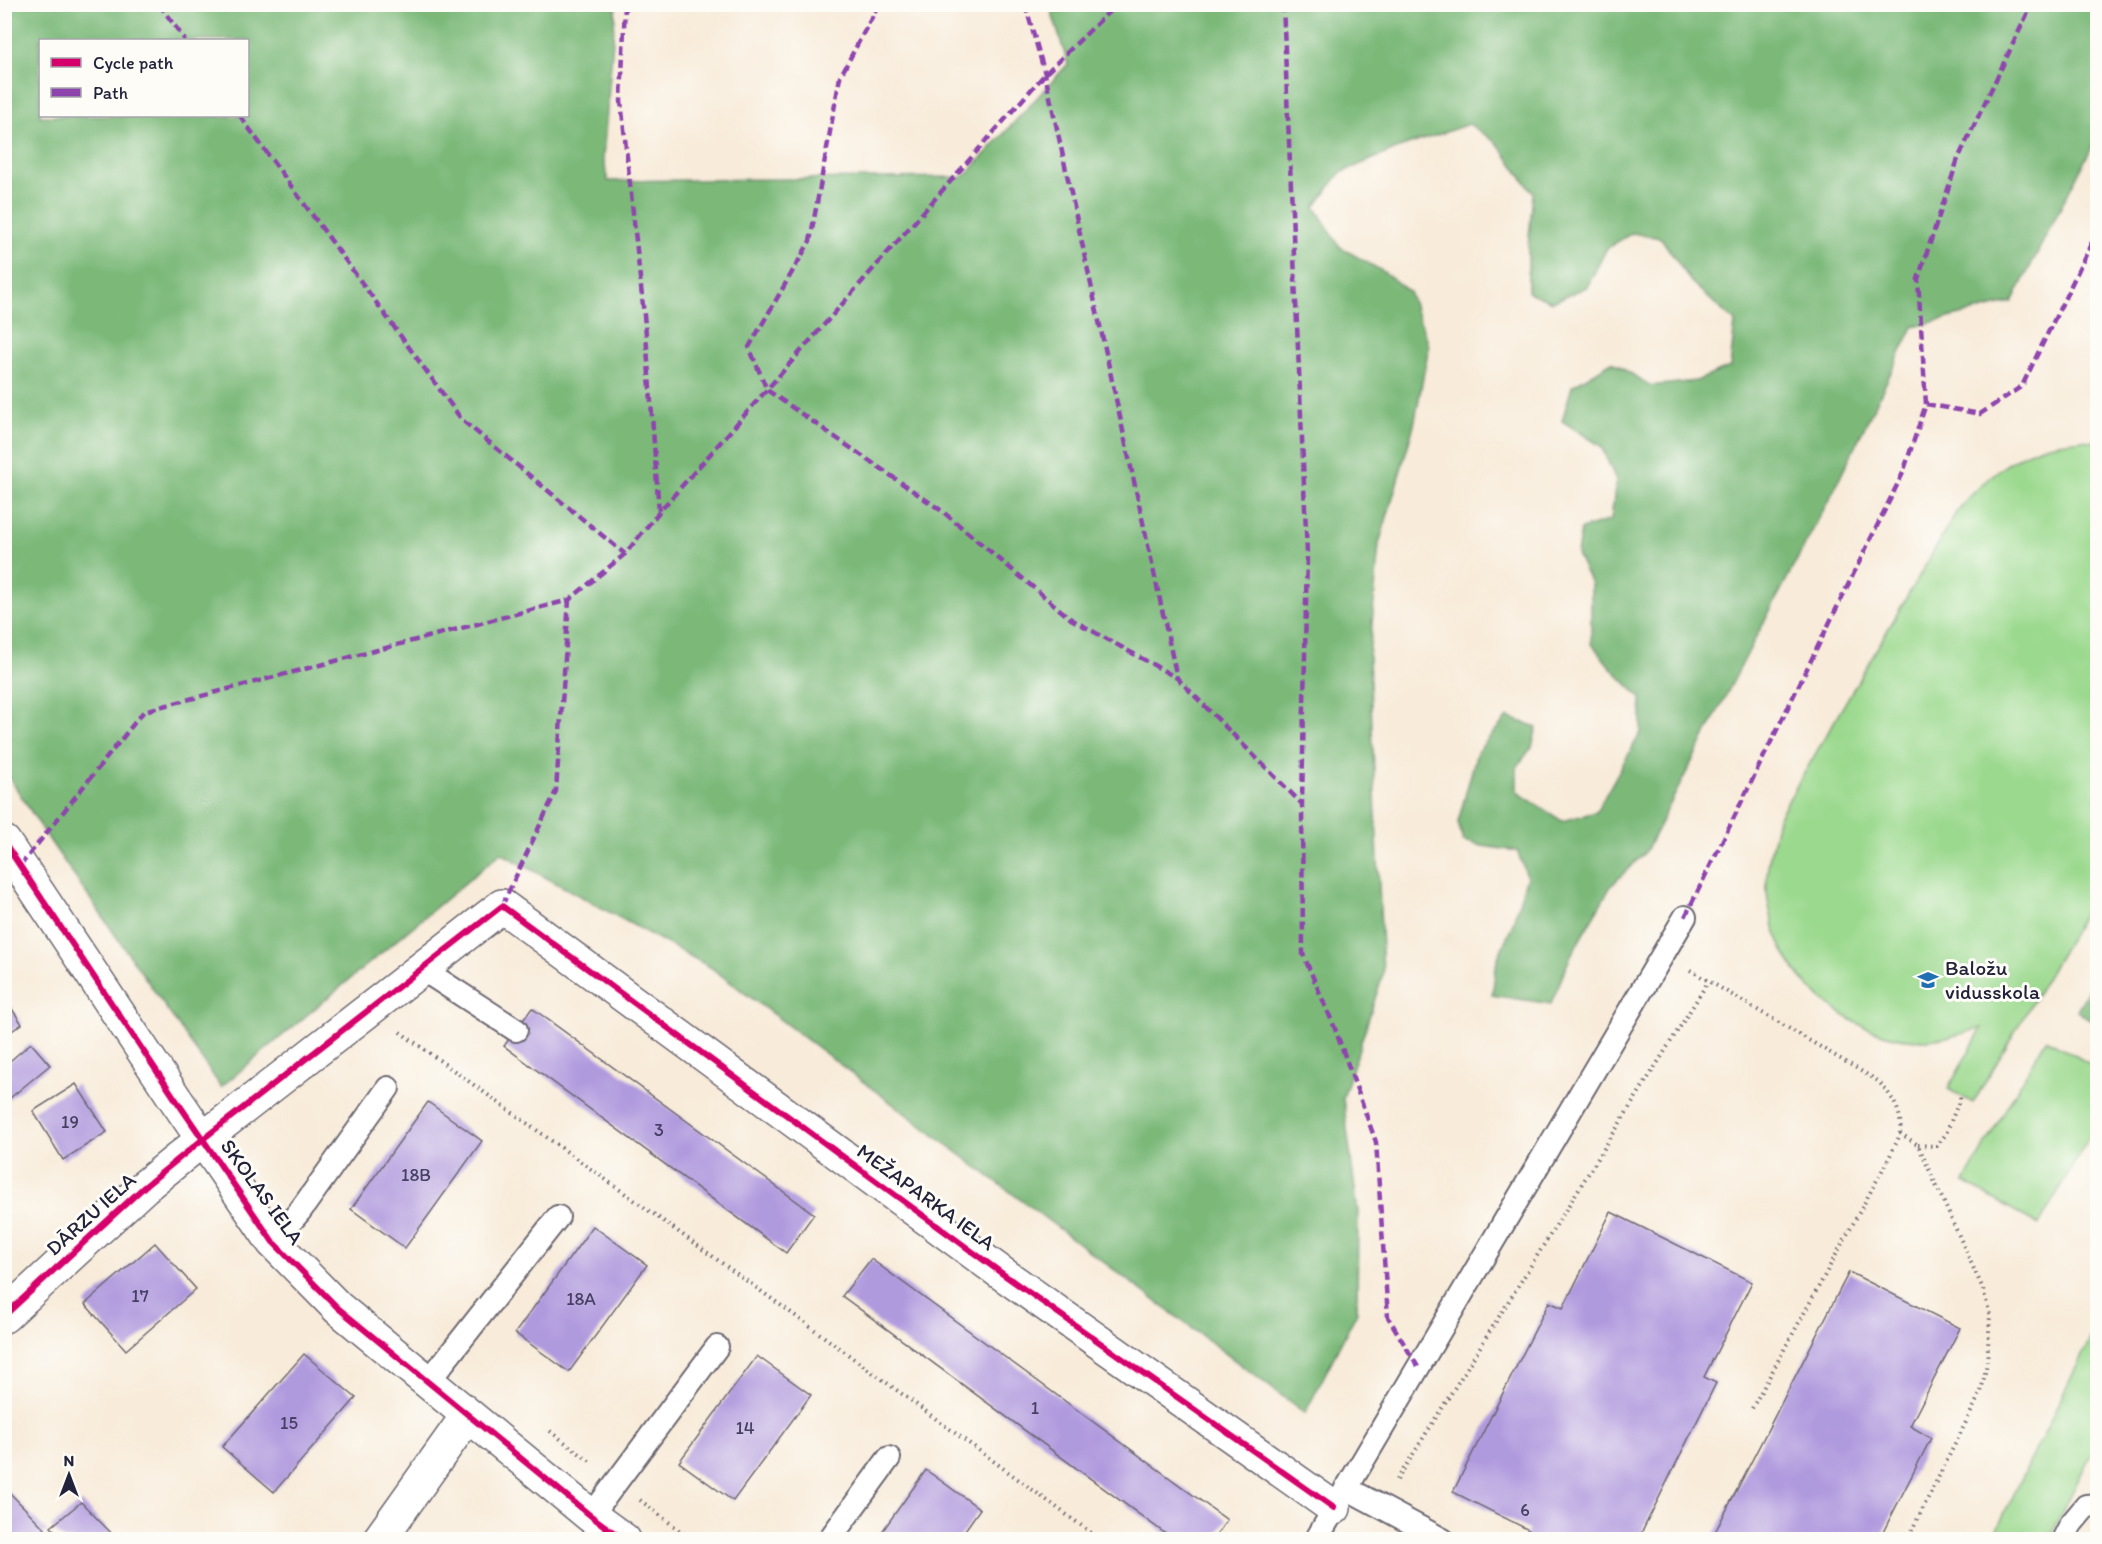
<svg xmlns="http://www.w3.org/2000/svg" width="2102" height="1544" viewBox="0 0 2102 1544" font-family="Itim,sans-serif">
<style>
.green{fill:#9bd98e;stroke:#5e7e64;stroke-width:1.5}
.forest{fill:#7cb979;stroke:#4f6e5a;stroke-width:1.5;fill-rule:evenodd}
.building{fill:#b09ade}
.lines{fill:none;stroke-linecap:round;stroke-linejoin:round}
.lane-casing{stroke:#6d6872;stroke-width:26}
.street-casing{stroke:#6d6872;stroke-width:36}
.path{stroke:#6d6872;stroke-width:4;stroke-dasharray:1.5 4.5;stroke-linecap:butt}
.lane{stroke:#fff;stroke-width:22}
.street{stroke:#fff;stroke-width:33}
.quiet{stroke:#8e44ad;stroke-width:4.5;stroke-dasharray:9 4.5;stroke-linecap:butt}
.cycleway-casing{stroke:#fdfcf7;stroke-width:10}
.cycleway{stroke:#d6006c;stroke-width:6}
.labels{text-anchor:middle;stroke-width:6;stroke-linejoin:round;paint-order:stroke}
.number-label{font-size:18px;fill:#464064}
.poi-label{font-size:21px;fill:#22223b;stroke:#fdfcf7;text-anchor:start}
.street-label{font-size:21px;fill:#22223b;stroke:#fdfcf7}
</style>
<rect width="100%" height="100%" fill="#fdfcf7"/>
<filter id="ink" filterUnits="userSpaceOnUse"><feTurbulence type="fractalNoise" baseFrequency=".0167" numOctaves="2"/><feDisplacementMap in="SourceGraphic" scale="12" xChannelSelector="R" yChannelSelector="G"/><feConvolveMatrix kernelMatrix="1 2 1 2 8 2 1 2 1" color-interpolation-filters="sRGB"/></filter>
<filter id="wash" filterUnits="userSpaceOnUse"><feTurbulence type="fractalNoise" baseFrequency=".008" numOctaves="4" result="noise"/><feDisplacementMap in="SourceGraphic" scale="24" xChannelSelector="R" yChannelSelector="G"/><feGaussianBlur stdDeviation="1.35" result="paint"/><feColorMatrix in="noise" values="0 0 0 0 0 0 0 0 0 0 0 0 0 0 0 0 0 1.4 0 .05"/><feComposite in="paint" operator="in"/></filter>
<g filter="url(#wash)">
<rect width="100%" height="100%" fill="#f8ebd9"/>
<path class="green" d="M2082,440L2098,442L2097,892L1973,1103L1948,1089L1982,1028C1964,1033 1947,1039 1928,1040C1870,1042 1815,1004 1786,956C1776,940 1768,909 1767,890C1765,867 1774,841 1778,818L1957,511C1982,482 2011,454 2049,445C2060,442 2071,442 2082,440Z
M2046,1039L2097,1068V1123L2039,1225L1964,1182Z
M2097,1325V1442L2049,1539H1992Z"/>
<path class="forest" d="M1049,4L2097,5V137L2012,302L1913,327L1834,490L1755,639L1646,851L1611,886L1571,955L1551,1004L1492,995L1497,960L1512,926L1527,876L1517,851L1482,846L1463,841L1458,822L1477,752L1507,717L1537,727L1532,747L1517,767V792L1562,821L1596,812L1641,732V698L1611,668L1591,643V584L1577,554L1581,529L1611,520L1616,480L1601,446L1562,421L1572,386L1612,362L1651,386L1696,381L1730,367L1735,322L1691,282L1661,238L1632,233L1607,248L1587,287L1552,302L1528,292V248L1533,193L1498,144L1469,124L1399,148L1340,173L1315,207L1340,247L1384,272L1409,292L1429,346L1414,425L1379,544L1369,658L1383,974L1343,1098L1358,1212L1357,1312L1305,1413L710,967L501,853L221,1087L52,844L5,771V5H616L603,157L608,181L964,177L1068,64ZM40,40H248V116H40Z
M2097,973V1024L2077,1011Z"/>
<g id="blocks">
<path class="building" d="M4,997L22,1024L4,1036Z
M532,1008L814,1214L786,1253L504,1046Z
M31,1043L50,1065L4,1103V1066Z
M76,1084L107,1132L63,1160L33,1111Z
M428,1102L482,1141L405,1248L351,1209Z
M1611,1212L1752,1282L1704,1377L1716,1383L1638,1540H1524L1529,1530L1453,1492L1549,1302L1563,1308Z
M593,1226L647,1265L569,1372L515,1333Z
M155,1243L196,1289L126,1350L85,1304Z
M871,1259L1227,1520L1213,1540H1174L842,1296Z
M1849,1272L1960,1328L1910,1426L1931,1438L1879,1540H1711Z
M304,1354L356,1398L274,1492L222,1447Z
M757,1356L811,1395L733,1501L679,1462Z
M926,1470L980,1509L958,1540H876Z
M8,1491L47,1531L38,1540H4V1494Z
M81,1502L118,1540H64L51,1527Z"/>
</g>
</g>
<g filter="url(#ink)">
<use href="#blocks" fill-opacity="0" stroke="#6d6872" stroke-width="1.5"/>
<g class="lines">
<g class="lane-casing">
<path id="lane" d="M422,969L516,1030
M273,1242L300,1211L388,1088
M428,1382L558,1217
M1346,1488L1443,1540
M591,1516L717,1347
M829,1540L889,1458
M1316,1540L1685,917
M2063,1540L2071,1524L2086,1506L2098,1505"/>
</g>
<g class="street-casing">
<path id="street" d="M4,842L174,1097L273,1242L338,1308L591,1516L624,1540
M4,1316L144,1187L203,1139L502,906L1000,1272L1334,1508
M379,1540L468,1415"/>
</g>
<path class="path" d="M1690,970L1878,1081C1891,1095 1903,1111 1900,1132C1899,1140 1892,1150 1889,1158L1750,1412
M400,1032L797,1317L1101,1540
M1900,1133L1918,1145L1983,1289L1990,1315L1987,1363L1981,1392L1907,1540
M1918,1145L1937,1146L1946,1134L1961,1096
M550,1431L592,1463
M1397,1480L1708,982
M640,1500L692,1540"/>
<use href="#lane" class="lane"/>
<use href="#street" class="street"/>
<path class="quiet" d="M159,4L185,40
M625,4L621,101L646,334L659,512
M879,4L840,77L810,241L749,347L767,390L942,511L1071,619L1177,678
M1025,4L1045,74L1177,678L1302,804
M1283,4L1307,554L1302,804L1303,954L1334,1026L1376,1142L1388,1317L1418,1367
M240,116L462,420L625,554
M1926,404L1980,414L2022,386L2098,230
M20,866L144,711L569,600L625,554L659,512L1045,74L1117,4
M502,906L556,791L569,600
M1685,917L1903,473L1926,404L1918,279L1958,159L2032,4"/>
<g class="cycleway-casing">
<path id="cycleway" d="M4,842L174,1097L273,1242L338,1308L591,1516L624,1540
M4,1316L144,1187L203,1139L502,906L1000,1272L1334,1508"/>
</g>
<use href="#cycleway" class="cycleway"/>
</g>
</g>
<defs>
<g id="school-bare" transform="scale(1.62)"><path d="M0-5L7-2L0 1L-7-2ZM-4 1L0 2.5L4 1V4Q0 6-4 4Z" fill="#1f6fb2" stroke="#fdfcf7" stroke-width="2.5" paint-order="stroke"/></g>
</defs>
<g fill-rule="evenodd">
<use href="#school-bare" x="1928" y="980"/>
</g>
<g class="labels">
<g class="number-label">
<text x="70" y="1128">19</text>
<text x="659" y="1136">3</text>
<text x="416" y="1181">18B</text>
<text x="140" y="1302">17</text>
<text x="581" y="1305">18A</text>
<text x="1035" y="1414">1</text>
<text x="289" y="1429">15</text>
<text x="745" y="1434">14</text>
<text x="1525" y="1516">6</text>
</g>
<g class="poi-label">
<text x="1945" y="975">Baložu<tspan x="1945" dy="24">vidusskola</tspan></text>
</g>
<g class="street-label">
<text transform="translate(262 1192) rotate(54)" y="7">SKOLAS IELA</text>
<text transform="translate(926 1197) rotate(36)" y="7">MEŽAPARKA IELA</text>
<text transform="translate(91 1214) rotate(-42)" y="7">DĀRZU IELA</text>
</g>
</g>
<rect width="2102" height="1544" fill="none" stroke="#fdfcf7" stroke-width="24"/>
<rect x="39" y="39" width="210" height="78" fill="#fdfcf7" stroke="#a5a5ac" stroke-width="1.5"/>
<rect x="51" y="58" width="30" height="9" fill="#d6006c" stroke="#a5a5ac" stroke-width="1.5"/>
<text x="93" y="69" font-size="18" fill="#22223b">Cycle path</text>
<rect x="51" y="88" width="30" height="9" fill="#8e44ad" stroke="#a5a5ac" stroke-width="1.5"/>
<text x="93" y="99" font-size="18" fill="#22223b">Path</text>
<g transform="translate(69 1475)" stroke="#fdfcf7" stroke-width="4.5" paint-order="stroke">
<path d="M0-4.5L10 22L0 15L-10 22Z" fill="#22223b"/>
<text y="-9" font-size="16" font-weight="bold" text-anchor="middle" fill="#22223b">N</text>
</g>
</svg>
